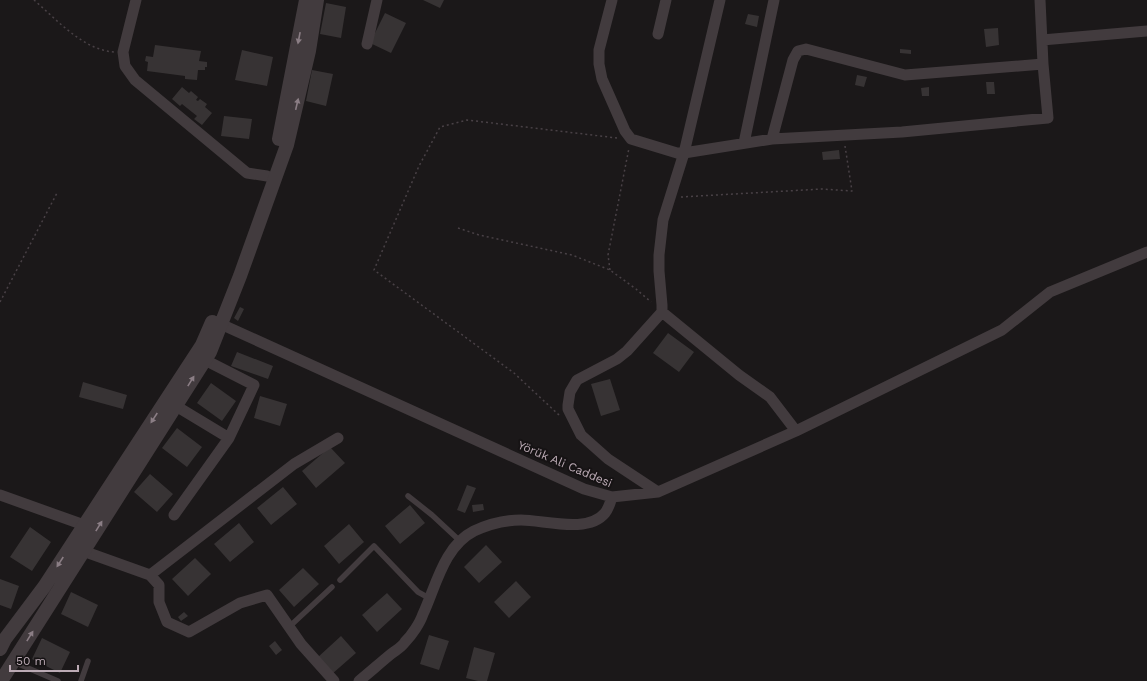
<svg xmlns="http://www.w3.org/2000/svg" width="1147" height="681" viewBox="0 0 1147 681" font-family="'Work Sans',sans-serif">
<style>
.building{fill:#373334}
.lines{fill:none;stroke-linecap:round;stroke-linejoin:round}
.path{stroke:#494146;stroke-width:1.5;stroke-dasharray:2 3;stroke-linecap:butt}
.service{stroke:#423b3e;stroke-width:5.5}
.minor{stroke:#423b3e;stroke-width:11}
.tertiary{stroke:#423b3e;stroke-width:14}
.oneway{fill:#8b7e85}
.labels{text-anchor:middle;stroke-width:4;stroke-linejoin:round;paint-order:stroke}
.street-label{font-size:12px;fill:#bbaab4;stroke:#161314}
</style>
<rect width="100%" height="100%" fill="#1b1819"/>
<path class="building" d="M423,0H444L440,8Z
M326,3L346,7L341,38L320,34Z
M385,13L406,23L391,53L370,43Z
M748,14L759,16L757,27L745,24Z
M998,28L999,45L986,47L984,29Z
M155,45L201,51L199,61L207,62V67H205V70H198L197,80L185,79V76L147,71L148,62L145,61L146,56L153,57Z
M900,49L911,50V54L900,53Z
M242,50L273,57L267,86L235,80Z
M312,70L333,74L326,106L306,101Z
M857,75L867,77L864,87L855,85Z
M986,82H994L995,94H987Z
M182,87L189,93L191,91L198,97L196,100L198,101L200,99L207,104L205,107L212,113L202,125L194,119L197,116L182,104L180,106L172,99Z
M929,87V96H922L921,88Z
M224,116L252,119L249,139L221,136Z
M839,150L840,159L823,160L822,152Z
M240,307L244,309L238,321L234,318Z
M668,333L694,352L679,372L653,353Z
M237,352L273,366L268,379L231,366Z
M610,379L620,410L601,416L591,384Z
M83,382L127,395L123,409L79,397Z
M211,383L236,401L222,421L197,403Z
M260,396L287,404L280,426L254,418Z
M177,428L202,447L187,467L162,448Z
M330,447L345,463L316,488L302,471Z
M150,474L173,494L157,512L134,492Z
M467,485L476,488L465,513L457,510Z
M283,487L297,504L271,525L257,508Z
M483,504L484,510L473,512L472,505Z
M410,505L425,523L400,544L385,526Z
M239,523L254,542L230,562L214,544Z
M349,524L364,542L339,564L324,546Z
M30,527L51,542L32,571L10,557Z
M486,545L502,562L479,583L464,567Z
M195,558L211,574L188,596L172,579Z
M303,568L319,584L294,607L279,590Z
M0,579L19,586L11,609L0,605Z
M516,581L531,597L509,618L494,602Z
M71,592L98,605L88,627L61,614Z
M387,593L402,609L377,632L362,615Z
M184,612L188,616L181,621L178,617Z
M429,635L449,641L439,670L420,664Z
M341,636L356,653L332,674L317,658Z
M42,638L70,652L60,673L32,659Z
M275,641L282,650L276,655L269,646Z
M474,647L495,653L487,681H478L466,678Z"/>
<g class="lines">
<path class="path" d="M34,0C56,19 83,50 114,52
M681,197L822,189L852,191L845,146
M458,228L479,235L572,255L610,270L636,289L651,302
M610,270L608,255L629,148
M0,302L57,193
M559,415L514,373L374,270L419,166L440,127L467,120L617,138"/>
<path class="service" d="M408,496L432,515L460,541
M340,580L374,546L418,592L429,598
M289,627L332,587
M14,662L58,681
M81,681L88,661"/>
<path class="minor" d="M136,0L123,52L125,66L135,80L247,173L267,176
M612,0L599,50V64L602,79L625,131L631,139L677,153H684L772,139L902,132L1048,118L1043,64L1040,0
M658,34L666,0
M1042,40L1147,31
M367,44L377,0
M772,139L793,60L798,51L806,49L905,75L1043,64
M744,143L774,0
M662,312L739,375L770,397L796,431
M214,321L584,489L612,497C610,503 609,508 605,513C588,534 544,520 521,520C505,520 489,524 474,531C444,546 436,586 423,614C420,623 412,635 405,642C402,647 396,650 391,654C380,663 370,672 359,681
M176,406L229,438
M658,492L608,459L581,435L568,409V405L570,392L577,380L617,359L627,351L662,312V305L659,271V255L663,220L684,153L720,0
M0,495L84,525
M612,497L658,492L796,431L1002,330L1050,292L1147,252
M174,515L229,438L254,385L205,360
M83,551L150,575L159,585V602L167,622L189,632L240,603L267,595L301,644L334,681
M150,575L294,464L338,438"/>
<path class="tertiary" d="M279,139L306,0
M0,649L5,639L44,587L202,345L212,322
M1,681L210,352L240,276L287,145L309,51L317,0"/>
</g>
<defs><path id="oneway-solid" d="M-6-.8H1V-3.2L6.5 0L1 3.2V.8H-6Z"/></defs>
<g class="oneway">
<use href="#oneway-solid" transform="translate(299 38) rotate(101)"/>
<use href="#oneway-solid" transform="translate(297 104) rotate(-77)"/>
<use href="#oneway-solid" transform="translate(191 381) rotate(-58)"/>
<use href="#oneway-solid" transform="translate(154 418) rotate(123)"/>
<use href="#oneway-solid" transform="translate(99 526) rotate(-58)"/>
<use href="#oneway-solid" transform="translate(60 562) rotate(123)"/>
<use href="#oneway-solid" transform="translate(30 636) rotate(-58)"/>
</g>
<g class="labels">
<g class="street-label">
<text transform="translate(565 464) rotate(23)" y="4">Yörük Ali Caddesi</text>
</g>
</g>
<path d="M10 665v6h68v-6" fill="none" stroke="#bbaab4" stroke-width="2"/>
<text x="16" y="665" font-size="12" fill="#bbaab4" stroke="#161314" stroke-width="3" paint-order="stroke">50 m</text>
</svg>
